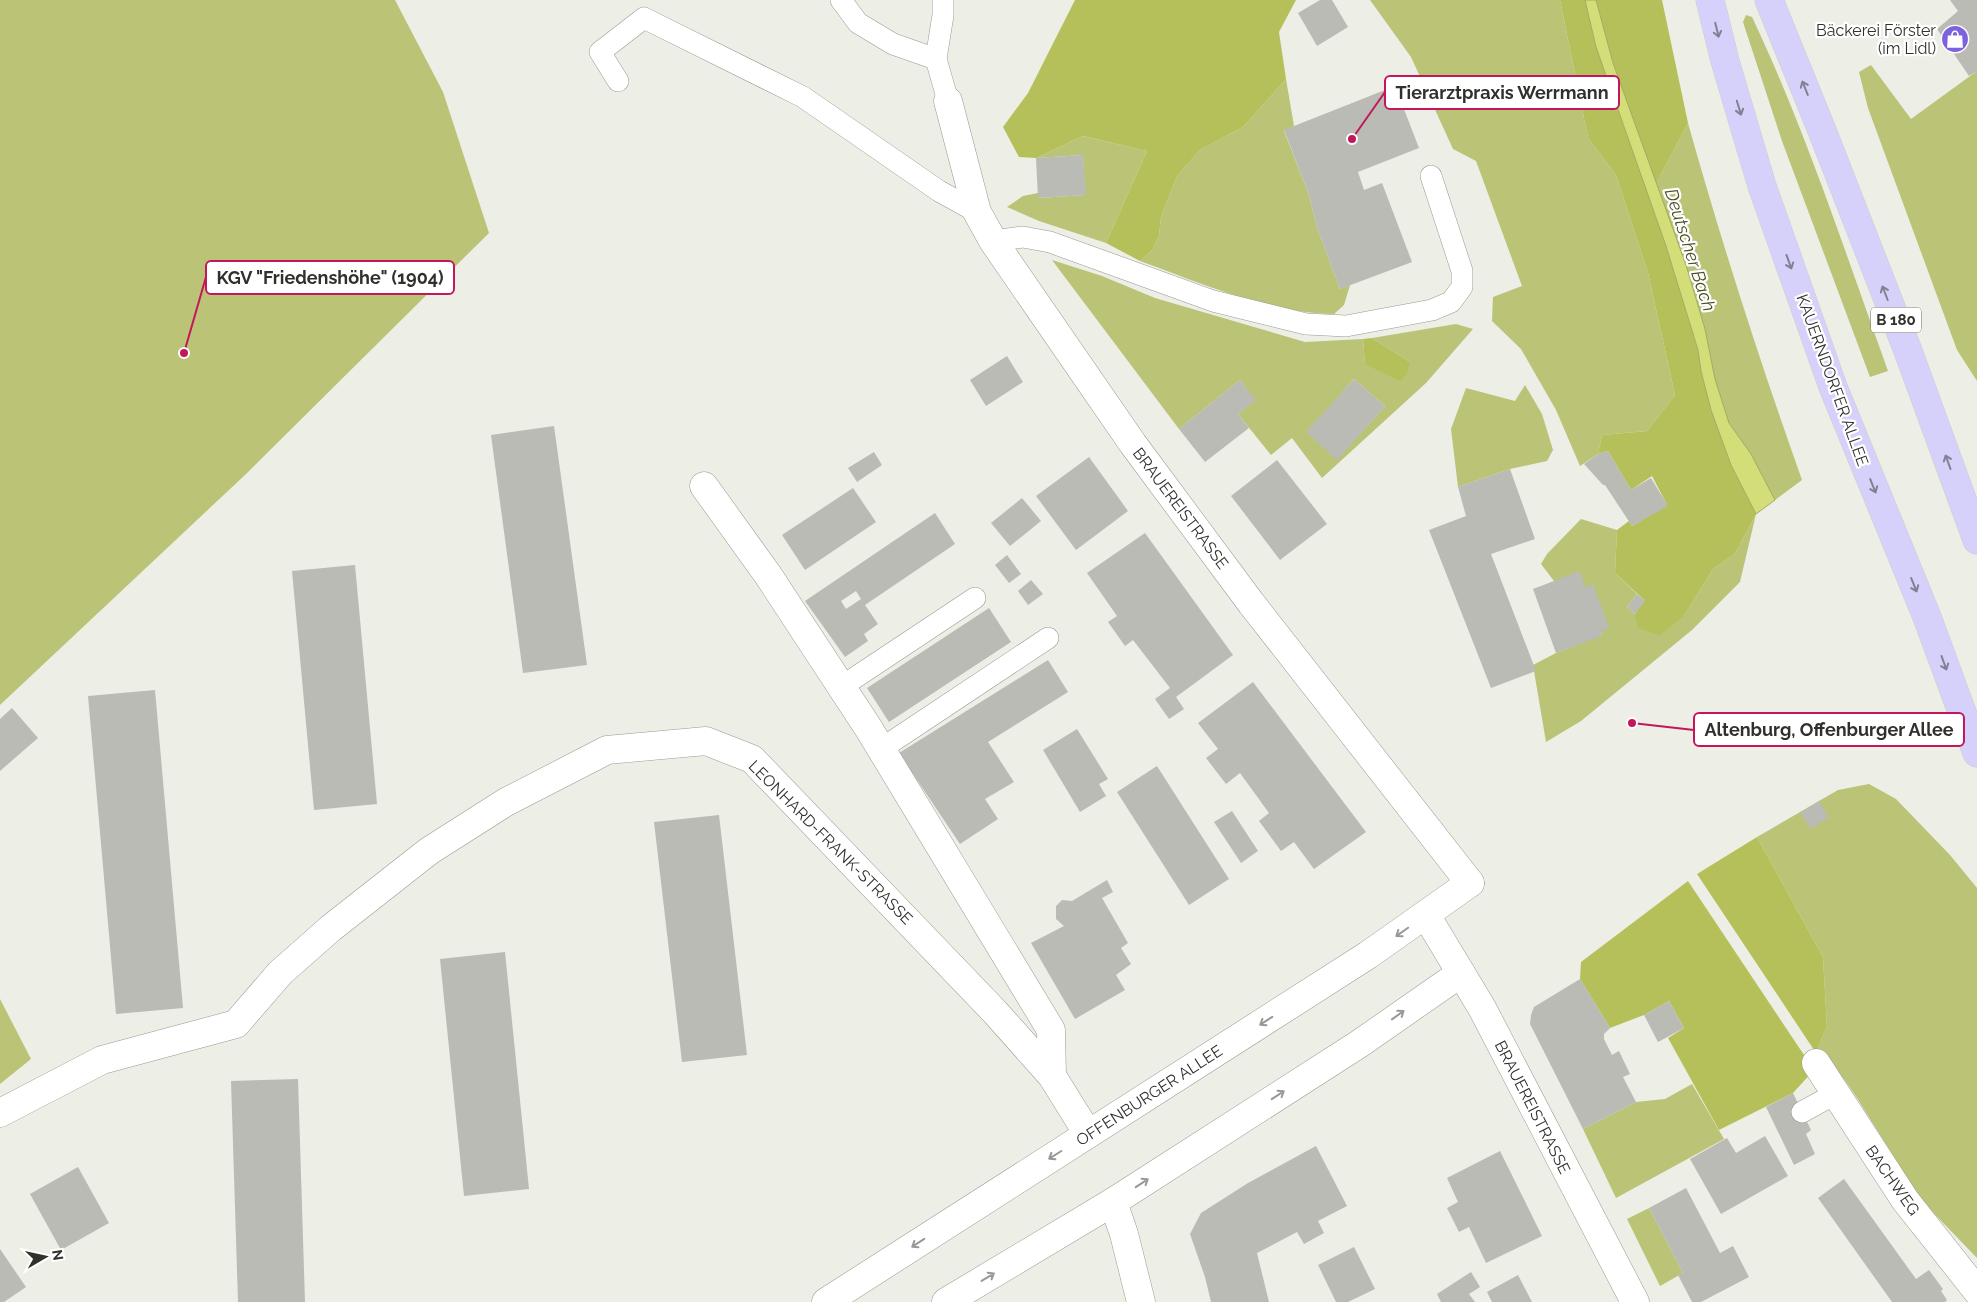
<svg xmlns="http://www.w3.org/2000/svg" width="1977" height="1302" viewBox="0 0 1977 1302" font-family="Raleway,sans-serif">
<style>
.green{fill:#bac376;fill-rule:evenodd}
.forest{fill:#b6c05b}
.water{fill:#d3de78;stroke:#a2aa62}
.building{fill:#babbb4;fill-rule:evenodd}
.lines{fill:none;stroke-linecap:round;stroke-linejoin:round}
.lane-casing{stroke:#999a93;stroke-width:22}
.street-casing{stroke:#999a93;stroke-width:29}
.secondary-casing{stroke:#999a93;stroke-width:29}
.primary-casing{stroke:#cdcdcd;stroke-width:29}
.lane{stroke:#fff;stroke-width:21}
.street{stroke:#fff;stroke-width:28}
.secondary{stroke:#fff;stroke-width:28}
.primary{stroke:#d6d1fb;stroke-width:28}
.oneway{stroke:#838094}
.oneway2{stroke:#989896}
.labels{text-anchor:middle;stroke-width:4.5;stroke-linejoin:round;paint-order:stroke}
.shield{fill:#fff;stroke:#6e6e6c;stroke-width:1}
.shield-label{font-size:15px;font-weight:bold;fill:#30302d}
.poi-label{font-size:16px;fill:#30302d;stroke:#fff;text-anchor:end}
.street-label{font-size:16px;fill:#30302d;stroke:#fff}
.water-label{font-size:18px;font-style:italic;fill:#494d23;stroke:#fff}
.leader{fill:none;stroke:#c2185b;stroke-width:2}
.callout-dot{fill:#c2185b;stroke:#fff;stroke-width:2}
.callout{fill:#fff;stroke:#c2185b;stroke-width:2}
.callout-label{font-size:18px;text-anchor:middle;font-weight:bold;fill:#30302d}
</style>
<rect width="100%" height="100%" fill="#edeee6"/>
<path class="green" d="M0,0H395L443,92L489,233L246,474L0,705Z
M1370,0H1560L1588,138L1616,175L1648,273L1675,395L1647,431L1602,435L1598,454L1580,466L1556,410L1521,349L1492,321L1493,297L1522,286L1476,161L1453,149L1411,57Z
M1746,15L1752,17C1806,131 1845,252 1888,371L1870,377L1782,141L1743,22Z
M1871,65L1911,119L1977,71V381L1957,350L1868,108L1859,72Z
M1286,79L1294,126L1284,131L1308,192L1318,230L1340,289L1350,285L1344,305L1334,314C1269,313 1200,283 1140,261L1152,250L1159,236L1161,217L1177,176L1200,150L1243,127Z
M1688,123C1722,244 1760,362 1802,480L1775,500L1751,454L1729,423L1715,379L1705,329L1686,265L1656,184Z
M1083,136L1147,151L1106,243L1039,221L1007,207L1023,196L1038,193L1039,198L1085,195L1083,155L1036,158Z
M1052,260L1102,276L1155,298L1305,342L1363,339L1365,364L1410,362L1372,338L1456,324L1473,329L1426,383L1322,478L1292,438L1271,455L1238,414L1255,400L1240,380L1179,429ZM1354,379L1385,406L1337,459L1307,432Z
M1525,385L1542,414L1553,450L1547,461L1510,469L1458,487L1451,429L1466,388L1515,401Z
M1756,514L1740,582L1692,630L1581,721L1546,742L1533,665L1556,653L1602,635L1585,587L1554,581L1541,564L1547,554L1581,519L1617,530L1615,573L1637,594L1627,607L1635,614L1684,616L1713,569L1735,554Z
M1869,784L1896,799L1950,855L1977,888V1258L1921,1200L1857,1098L1844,1079L1832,1076L1816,1053L1827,1026L1823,957L1757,837L1838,790Z
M0,999L31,1059L0,1084Z
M1692,1084L1724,1139L1616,1198L1583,1129L1636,1102L1665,1099Z
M1649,1208L1683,1273L1660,1286L1627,1219Z"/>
<path class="forest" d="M1075,0H1296L1279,32L1286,79L1243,127L1200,150L1177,176L1161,217L1159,236L1152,250L1140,261L1106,243L1147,151L1083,136L1036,158L1019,157L1003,127L1028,93Z
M1560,0H1585L1596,47L1666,246L1698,350L1701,371L1711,410L1731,465L1756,514L1735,554L1713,569L1684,616L1660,635L1638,628L1635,614L1644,600L1615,573L1617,530L1629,521L1632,526L1667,505L1652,476L1631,490L1608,451L1598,454L1602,435L1647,431L1675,395L1648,273L1616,175L1588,138Z
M1596,0H1662L1688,123L1656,184L1613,63Z
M1372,338L1410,362L1407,374L1400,381L1365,364L1363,339Z
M1757,837L1823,957L1827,1026L1816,1053L1697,874Z
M1688,881L1814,1070L1793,1093L1719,1130L1668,1038L1684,1028L1669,1001L1644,1015L1610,1028L1580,979L1581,962Z"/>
<path class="water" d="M1585,0H1596L1613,63L1686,265L1705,329L1715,379L1729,423L1751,454L1775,500L1756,514L1731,465L1711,410L1701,371L1698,350L1666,246L1596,47Z"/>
<path class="building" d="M1320,0H1332L1348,27L1317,46L1298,13Z
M1950,0H1977V71L1969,76L1937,29L1958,11Z
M1395,86L1419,148L1358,172L1364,190L1382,183L1412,262L1340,289L1318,230L1308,192L1284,130Z
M1083,155L1086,195L1038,198L1036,158Z
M1007,356L1023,382L986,406L970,380Z
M1354,379L1385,406L1337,460L1306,432Z
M1240,380L1256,400L1238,414L1249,428L1205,462L1179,429Z
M554,426L587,665L523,673L491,435Z
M1608,451L1631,490L1651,478L1668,506L1632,526L1605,485H1603L1584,464L1598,454Z
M874,452L882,465L857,482L848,468Z
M1089,457L1128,511L1076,550L1036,496Z
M1277,460L1327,524L1280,560L1231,496Z
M1510,469L1535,539L1491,554L1536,671L1491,688L1429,530L1466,516L1458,487Z
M853,488L876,522L805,570L782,535Z
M1022,498L1041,521L1010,546L991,523Z
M935,513L955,544L865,605L878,624L864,634L868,641L845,657L805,601ZM856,591L861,599L846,609L841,601Z
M1145,533L1233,655L1176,697L1184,709L1169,719L1155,699L1170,688L1133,640L1125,646L1108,622L1117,616L1087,573Z
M1007,555L1021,574L1009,583L995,565Z
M355,565L377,804L314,810L292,571Z
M1580,571L1585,587L1593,584L1609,628L1601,631L1602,636L1556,653L1533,589Z
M1031,580L1043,594L1028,605L1018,591Z
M1637,594L1645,601L1635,614L1627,607Z
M989,608L1011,642L889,722L867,688Z
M1048,660L1068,692L988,742L1014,782L985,799L998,819L960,844L899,753Z
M1253,682L1366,832L1314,869L1294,842L1281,851L1259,821L1269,813L1240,773L1226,784L1206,758L1218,749L1198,723Z
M155,690L183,1008L116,1014L88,696Z
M12,708L38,738L0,771V719Z
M1077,729L1108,779L1099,784L1106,796L1080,812L1043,750Z
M1157,766L1229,879L1189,905L1117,792Z
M1819,801L1829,817L1811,829L1800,813Z
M1232,811L1258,851L1241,863L1214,822Z
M719,815L747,1055L682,1062L654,822Z
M1107,880L1113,892L1102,898L1128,943L1121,948L1131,964L1116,975L1125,990L1075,1019L1031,943L1064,926L1056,919V906L1062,900L1072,901Z
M505,952L529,1189L464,1196L440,959Z
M1580,979L1610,1028L1604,1034V1039L1612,1055L1619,1051L1630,1074L1623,1077L1636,1102L1583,1129L1530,1024L1531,1015L1534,1007Z
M1669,1001L1684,1028L1658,1042L1644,1015Z
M298,1079L305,1302H238L231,1081Z
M1793,1093L1811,1130L1806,1134L1815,1154L1794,1165L1766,1107Z
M1765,1136L1788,1176L1721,1214L1690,1159L1727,1138L1736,1153Z
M1316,1146L1347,1206L1318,1221L1324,1233L1304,1244L1297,1232L1257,1253L1269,1302H1211L1205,1277L1190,1234L1201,1213L1248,1183Z
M1500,1151L1542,1236L1486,1263L1469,1227L1459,1232L1447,1208L1458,1202L1447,1178Z
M78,1167L109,1223L61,1250L30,1194Z
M1844,1179L1916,1279L1929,1270L1943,1289L1941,1291L1947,1300L1945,1302H1892L1818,1198Z
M1686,1188L1720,1253L1733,1246L1749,1277L1701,1302H1692L1678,1275L1683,1273L1649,1208Z
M1354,1247L1375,1289L1348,1302H1336L1318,1265Z
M0,1249L26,1287L4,1302H0Z
M1471,1272L1480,1287L1469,1294L1475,1302H1441L1437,1294Z
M1518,1275L1532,1302H1492L1487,1292Z"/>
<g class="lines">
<g class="lane-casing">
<path id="lane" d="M841,0L858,23L893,44L936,59
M943,0V15L936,59L948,101
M618,81L600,52L644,18L803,97L939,191L977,212
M993,241L1023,237L1050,242L1213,301L1306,324L1346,326L1432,310L1451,302L1462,287V271L1431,176
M841,687L975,598
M881,749L1048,638
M1802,1112L1835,1094"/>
</g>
<g class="street-casing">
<path id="street" d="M948,101L977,212L993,241L1133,444L1251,603L1470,883
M704,486L768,575L869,729L1051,1030L1052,1076L1088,1134
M1426,915L1482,1008L1635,1302
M1816,1063L1905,1200L1977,1291
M0,1113L102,1060L236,1024L280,973L331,928L429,851L506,802L607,750L706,741L752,759L995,1012L1052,1076
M1113,1202L1124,1234L1141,1302"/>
</g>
<g class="secondary-casing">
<path id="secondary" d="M826,1302L1368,955L1470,883
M946,1302L1113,1202L1359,1044L1461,973"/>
</g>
<g class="primary-casing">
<path id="primary" d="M1710,0L1725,61L1762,186L1833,387L1927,617L1977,753
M1769,0L1823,133L1908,351L1977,540"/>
</g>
<use href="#lane" class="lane"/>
<use href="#street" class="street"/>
<use href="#secondary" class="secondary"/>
<use href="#primary" class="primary"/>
</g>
<defs><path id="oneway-shaft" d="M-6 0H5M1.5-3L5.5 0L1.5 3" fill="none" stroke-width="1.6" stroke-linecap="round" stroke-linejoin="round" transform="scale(1.25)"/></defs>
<g class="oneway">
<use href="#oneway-shaft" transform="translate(1717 30) rotate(76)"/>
<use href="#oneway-shaft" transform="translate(1805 88) rotate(-112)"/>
<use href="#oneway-shaft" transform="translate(1739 108) rotate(73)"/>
<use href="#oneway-shaft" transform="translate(1789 262) rotate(70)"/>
<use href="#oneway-shaft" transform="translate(1885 293) rotate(-111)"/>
<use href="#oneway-shaft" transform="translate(1948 462) rotate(-110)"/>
<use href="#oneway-shaft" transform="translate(1873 486) rotate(68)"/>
<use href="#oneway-shaft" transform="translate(1914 585) rotate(68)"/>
<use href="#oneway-shaft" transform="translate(1944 663) rotate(70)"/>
</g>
<g class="oneway2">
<use href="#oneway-shaft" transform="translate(1402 932) rotate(145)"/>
<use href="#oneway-shaft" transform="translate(1398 1015) rotate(-36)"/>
<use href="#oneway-shaft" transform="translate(1266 1021) rotate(147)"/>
<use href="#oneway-shaft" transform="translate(1278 1095) rotate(-33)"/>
<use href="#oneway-shaft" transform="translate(1055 1155) rotate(148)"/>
<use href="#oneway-shaft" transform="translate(1142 1183) rotate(-33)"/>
<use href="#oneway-shaft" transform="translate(918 1243) rotate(147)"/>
<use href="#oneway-shaft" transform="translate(988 1277) rotate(-31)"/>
</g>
<defs>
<g id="shop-disc" transform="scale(1.4375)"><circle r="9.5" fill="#7e62dd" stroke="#fff"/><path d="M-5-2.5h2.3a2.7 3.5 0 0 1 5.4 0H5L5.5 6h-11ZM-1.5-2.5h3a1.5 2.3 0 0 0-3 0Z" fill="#fff"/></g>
</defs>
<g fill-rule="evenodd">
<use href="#shop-disc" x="1955" y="39"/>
</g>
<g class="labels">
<rect class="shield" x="1871" y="307.5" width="50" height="25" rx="4"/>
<g class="shield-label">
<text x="1896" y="325">B 180</text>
</g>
<g class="poi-label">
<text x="1936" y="36">Bäckerei Förster<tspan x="1936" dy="18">(im Lidl)</tspan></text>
</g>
<g class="street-label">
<text transform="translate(1833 380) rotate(70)" y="6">KAUERNDORFER ALLEE</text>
<text transform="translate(1181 508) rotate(53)" y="6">BRAUEREISTRASSE</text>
<text transform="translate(831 842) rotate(45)" y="6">LEONHARD-FRANK-STRASSE</text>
<text transform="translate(1149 1095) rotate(-33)" y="6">OFFENBURGER ALLEE</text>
<text transform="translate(1533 1107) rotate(63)" y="6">BRAUEREISTRASSE</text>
<text transform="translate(1893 1180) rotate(55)" y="6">BACHWEG</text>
</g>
<g class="water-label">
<text transform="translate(1690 250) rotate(72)" y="6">Deutscher Bach</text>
</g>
</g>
<path class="leader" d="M1352 139L1385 92M184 353L206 277M1632 723L1694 730"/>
<g class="callout-dot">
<circle cx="1352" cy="139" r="5"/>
<circle cx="184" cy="353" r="5"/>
<circle cx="1632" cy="723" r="5"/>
</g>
<g class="callout">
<rect x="1385" y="76" width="234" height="33" rx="5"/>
<rect x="206" y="261" width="248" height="33" rx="5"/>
<rect x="1694" y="713" width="270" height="33" rx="5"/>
</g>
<g class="callout-label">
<text x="1502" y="99">Tierarztpraxis Werrmann</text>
<text x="330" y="284">KGV "Friedenshöhe" (1904)</text>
<text x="1829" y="736">Altenburg, Offenburger Allee</text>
</g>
<g transform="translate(45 1257) rotate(81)" stroke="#ffffff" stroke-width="4" paint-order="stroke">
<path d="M0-4L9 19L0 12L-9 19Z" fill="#30302d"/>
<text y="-8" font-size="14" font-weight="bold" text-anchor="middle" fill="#30302d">N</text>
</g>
</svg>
